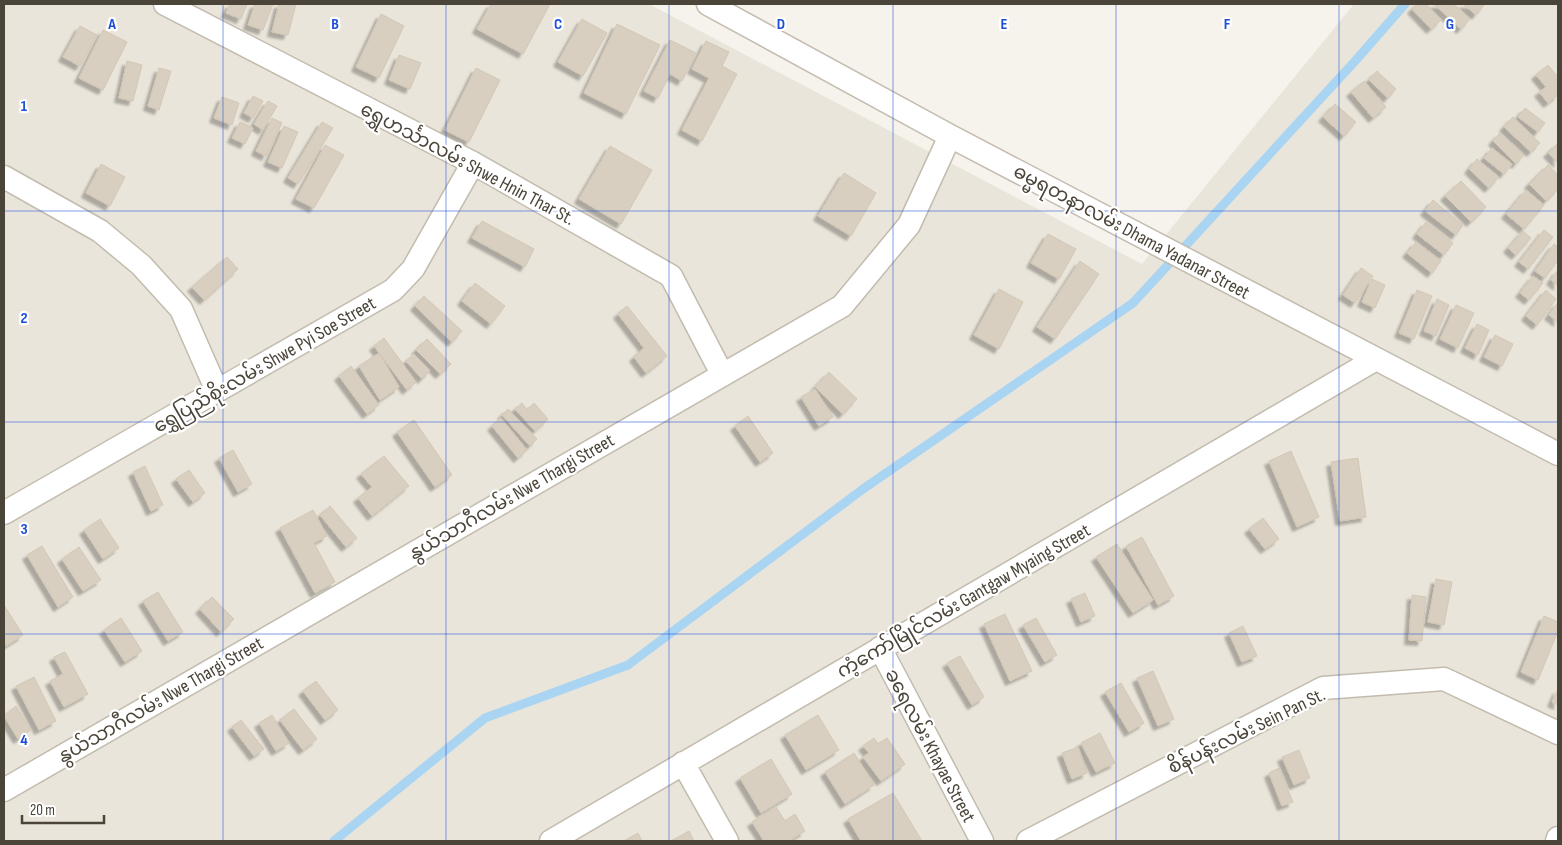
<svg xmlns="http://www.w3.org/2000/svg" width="1562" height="845" viewBox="0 0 1562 845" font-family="'Sofia Sans Condensed','Noto Sans Myanmar',sans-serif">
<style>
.residential{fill:#eae5da}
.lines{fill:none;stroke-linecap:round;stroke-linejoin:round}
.stream{stroke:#a9d4f2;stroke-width:9}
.building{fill:#d8cfc1;stroke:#d3c7b4;filter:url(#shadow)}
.street-casing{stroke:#c2bbae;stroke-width:25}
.street{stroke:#fff;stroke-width:22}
.grid{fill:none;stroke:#1d4ed8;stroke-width:1;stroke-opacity:0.55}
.labels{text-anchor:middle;stroke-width:4.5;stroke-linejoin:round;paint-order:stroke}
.street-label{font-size:19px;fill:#4b4439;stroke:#fff}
.grid-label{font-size:16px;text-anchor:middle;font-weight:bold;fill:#1d4ed8;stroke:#fff;stroke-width:4.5;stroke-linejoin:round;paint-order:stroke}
</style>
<defs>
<filter id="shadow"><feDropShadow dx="-4.5" dy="4.5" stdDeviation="1" flood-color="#0004"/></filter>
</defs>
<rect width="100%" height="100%" fill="#f6f3ec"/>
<path class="residential" d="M4,4H649L1142,264L1354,4H1558V841H4Z"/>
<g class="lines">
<path class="stream" d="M334,841L485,718L628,665L863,489L1133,303L1356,60L1405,4"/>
</g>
<path class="building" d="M230,4H247L241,19L226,13Z
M255,4H273L263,30L248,25Z
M279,4H296L288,35L272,32Z
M491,4H550L523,54L477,29Z
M1417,4H1426L1441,20L1431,29L1412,9Z
M1434,4H1454L1470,19L1461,29Z
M1463,4H1485L1476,15Z
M381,14L404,26L379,78L356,67Z
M582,19L607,33L583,76L558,62Z
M617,24L660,45L626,114L584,93Z
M80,26L97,35L80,66L63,57Z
M103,30L127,42L103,90L79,78Z
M670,40L696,53L682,81L670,74L658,98L644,91Z
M706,41L729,52L722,66L737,74L702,141L682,130L709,78L692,69Z
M399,55L421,63L410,89L389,80Z
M127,61L142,65L133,101L119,98Z
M1548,65L1558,77V95L1548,103L1539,92L1546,87L1536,75Z
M159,68L171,71L159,110L148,106Z
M476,68L500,80L469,142L445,130Z
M1377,71L1396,89L1388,98L1369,80Z
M1364,81L1386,107L1373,118L1351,92Z
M253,96L263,101L253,118L244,113Z
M222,97L239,103L232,125L214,118Z
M268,101L277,106L263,130L254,124Z
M1335,104L1356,122L1344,136L1323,117Z
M1525,108L1545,123L1538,132L1518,117Z
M1513,117L1540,143L1531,152L1504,127Z
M272,118L282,123L266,156L256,151Z
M240,122L253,128L245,144L232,138Z
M322,122L333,128L298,184L288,178Z
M284,126L298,132L282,168L268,162Z
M1500,133L1524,155L1516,164L1493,141Z
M1558,143V163L1548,153Z
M325,145L344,155L314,208L296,199Z
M610,146L652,170L621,224L579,199Z
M1492,148L1512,164L1504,174L1484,158Z
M1477,159L1499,177L1489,188L1469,169Z
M101,164L125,177L110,206L86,193Z
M1548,165L1558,175V189L1546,201L1529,184Z
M844,173L876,193L851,236L818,216Z
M1461,181L1486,207L1471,222L1445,196Z
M1526,190L1544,205L1524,229L1506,214Z
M1433,200L1463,225L1456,235L1425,211Z
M482,221L534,249L525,267L472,238Z
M1426,222L1453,243L1444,255L1417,234Z
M1544,230L1553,237L1528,269L1519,262Z
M1523,231L1531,238L1516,255L1508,248Z
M1048,234L1076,249L1059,279L1031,263Z
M1416,242L1441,261L1432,273L1407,253Z
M1554,244L1558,247V260L1545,278L1535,271Z
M227,257L238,269L204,300L192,287Z
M1080,261L1099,274L1055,339L1037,327Z
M1361,268L1373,276L1355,303L1343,295Z
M1558,270V286L1551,280Z
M1533,276L1543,283L1529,300L1520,293Z
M1372,279L1385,285L1375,308L1362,302Z
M475,283L505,306L491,324L462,301Z
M999,289L1023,302L999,349L974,335Z
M1417,290L1432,296L1414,339L1399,333Z
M1546,290L1556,299L1537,325L1526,316Z
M424,296L462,331L452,342L415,306Z
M1437,299L1449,305L1436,336L1424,331Z
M1558,302V322L1549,315Z
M1456,305L1474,313L1458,348L1440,339Z
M627,306L667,356L646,373L634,357L644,348L618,314Z
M1477,324L1489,330L1478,355L1465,348Z
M1495,335L1513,344L1502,366L1484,357Z
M384,338L416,382L407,390L374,346Z
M427,339L451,364L440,374L416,350Z
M379,353L399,387L380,400L359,366Z
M414,354L430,371L422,379L406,361Z
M351,366L379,405L367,414L339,376Z
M829,372L857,399L843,414L815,387Z
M815,389L833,417L819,426L801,397Z
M522,403L527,410L534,403L548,419L535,431L515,409Z
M508,409L537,439L530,446L502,415Z
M748,416L773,453L760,462L735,426Z
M501,418L527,450L518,458L492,426Z
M414,420L452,475L435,487L397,432Z
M233,450L252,484L238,492L219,458Z
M1291,451L1319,517L1297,527L1269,461Z
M384,456L409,486L372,516L358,498L372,487L361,474Z
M1358,458L1366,517L1340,521L1331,462Z
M145,466L163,505L151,511L133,472Z
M189,470L205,493L193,502L176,479Z
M330,506L357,538L346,547L320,515Z
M313,510L327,536L314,543L335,582L315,593L280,528Z
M1263,518L1279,539L1265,549L1249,529Z
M100,519L119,548L103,559L84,530Z
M1142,537L1174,596L1158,605L1126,546Z
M1117,544L1153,600L1133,613L1096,557Z
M42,546L73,597L58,607L27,555Z
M79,547L101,580L83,591L62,559Z
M1436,579L1452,582L1444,625L1428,622Z
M158,592L183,632L168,641L143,601Z
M1085,593L1095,616L1081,622L1071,599Z
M1412,595L1426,597L1422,641L1409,640Z
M212,597L234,619L221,632L200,609Z
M4,605L23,635L6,646L4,642Z
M1005,614L1032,671L1010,681L984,624Z
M1544,616L1558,622V631L1538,680L1521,672Z
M121,618L142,651L125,662L104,630Z
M1036,618L1057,655L1045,662L1023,625Z
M1243,626L1257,656L1242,662L1229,633Z
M65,652L88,694L64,707L50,681L63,674L54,657Z
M960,656L984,697L972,705L947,663Z
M1153,671L1174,719L1158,726L1137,678Z
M34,677L56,721L39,730L16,686Z
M316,681L338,710L325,720L303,691Z
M1121,683L1144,723L1129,732L1105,692Z
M1558,689V705L1552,702Z
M16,706L31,730L18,739L4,716Z
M294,709L317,739L303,750L280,720Z
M272,715L289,743L276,751L259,723Z
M818,715L839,750L806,770L785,735Z
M241,720L264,749L254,756L232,727Z
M1100,733L1115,763L1096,772L1081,743Z
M874,738L878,744L887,738L905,764L881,781L863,757L869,753L863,746Z
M1078,747L1087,773L1072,779L1062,753Z
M1299,750L1310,778L1294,785L1282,757Z
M854,753L874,785L845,804L825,772Z
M771,759L792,794L761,813L740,778Z
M1279,768L1293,802L1282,806L1269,773Z
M893,793L922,841H861L848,819Z
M776,807L785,821L795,814L805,831L789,841H764L752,822Z
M689,831L694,841H671Z
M638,833L642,841H624Z"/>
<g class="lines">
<g class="street-casing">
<path id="street" d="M165,4L473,163L671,276L722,374
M708,4L950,136L1558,454
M4,177L100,231L141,265L181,309L217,391
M4,513L393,290L413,269L473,163
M880,648L982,841
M683,763L727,841
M4,790L842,306L909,225L950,136
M551,841L1376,359
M1028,841L1323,688L1444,679L1558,733
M1557,841L1558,838"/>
</g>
<use href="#street" class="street"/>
</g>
<path class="grid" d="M223,4V841M446,4V841M669,4V841M893,4V841M1116,4V841M1339,4V841M4,211H1558M4,422H1558M4,634H1558"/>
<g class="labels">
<g class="street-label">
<text transform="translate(468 163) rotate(28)" y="7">ရွှေဟင်္သာလမ်း Shwe Hnin Thar St.</text>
<text transform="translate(1132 231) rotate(28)" y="7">ဓမ္မရတနာလမ်း Dhama Yadanar Street</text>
<text transform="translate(264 364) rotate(-30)" y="7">ရွှေပြည်စိုးလမ်း Shwe Pyi Soe Street</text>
<text transform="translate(511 496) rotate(-30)" y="7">နွယ်သာဂီလမ်း Nwe Thargi Street</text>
<text transform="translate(963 600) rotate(-30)" y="7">ကံ့ကော်မြိုင်လမ်း Gantgaw Myaing Street</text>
<text transform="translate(160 699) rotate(-30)" y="7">နွယ်သာဂီလမ်း Nwe Thargi Street</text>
<text transform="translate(1246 730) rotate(-26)" y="7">စိန်ပန်းလမ်း Sein Pan St.</text>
<text transform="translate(931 745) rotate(62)" y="7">ခရေလမ်း Khayae Street</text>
</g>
</g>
<g class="grid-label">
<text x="112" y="29">A</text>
<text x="335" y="29">B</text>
<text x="558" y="29">C</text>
<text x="781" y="29">D</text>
<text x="1004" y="29">E</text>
<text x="1227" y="29">F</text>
<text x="1450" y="29">G</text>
<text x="24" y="111">1</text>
<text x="24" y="323">2</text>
<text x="24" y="534">3</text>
<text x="24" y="745">4</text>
</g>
<rect width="1562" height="845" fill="none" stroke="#4b4439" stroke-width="10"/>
<path d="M22 815v8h82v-8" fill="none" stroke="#4b4439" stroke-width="2.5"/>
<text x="30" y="815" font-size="15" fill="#4b4439" stroke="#ffffff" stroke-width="4" paint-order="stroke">20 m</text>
</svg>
